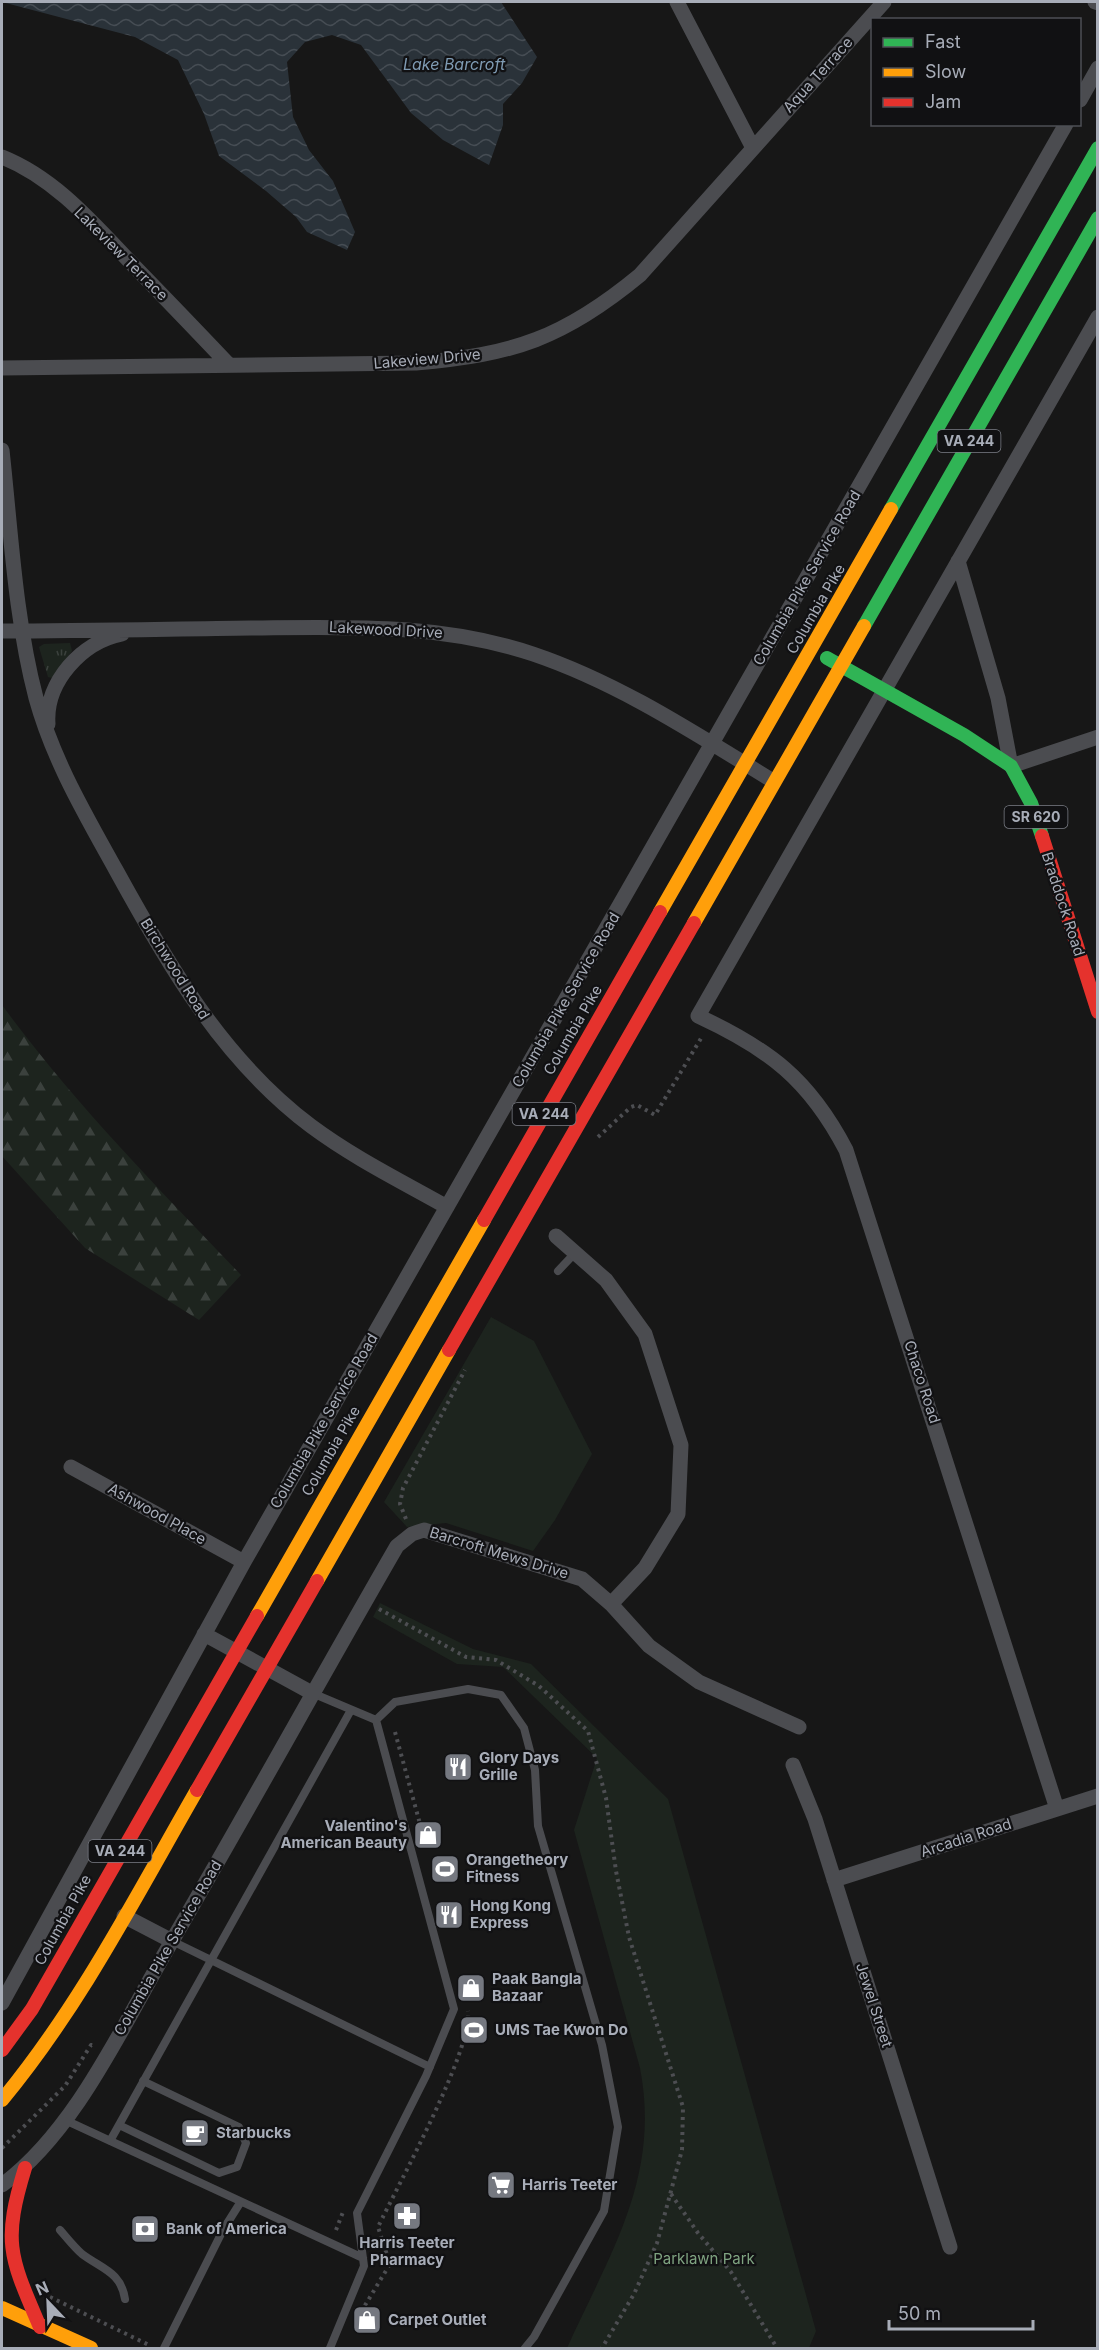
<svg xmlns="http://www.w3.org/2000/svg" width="1099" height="2350" viewBox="0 0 1099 2350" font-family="Inter,sans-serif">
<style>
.grass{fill:url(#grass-tufts)}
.forest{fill:url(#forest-firs)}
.park{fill:#1d241e}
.water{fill:url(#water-waves)}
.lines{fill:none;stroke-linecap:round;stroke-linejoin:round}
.path{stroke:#4d4e52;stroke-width:4;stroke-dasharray:3 4.5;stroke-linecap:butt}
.lane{stroke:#4b4c50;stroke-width:8}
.street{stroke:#4b4c50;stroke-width:15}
.fast{stroke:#30b455;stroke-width:14}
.slow{stroke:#ff9f0a;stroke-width:14}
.jam{stroke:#e5322d;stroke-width:14}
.labels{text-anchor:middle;stroke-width:4.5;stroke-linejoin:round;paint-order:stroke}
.shield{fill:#111113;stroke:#7b7e86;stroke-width:1.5}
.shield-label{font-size:14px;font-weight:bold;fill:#a8adb8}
.street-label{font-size:15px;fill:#a8adb8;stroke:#111113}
.poi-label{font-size:15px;font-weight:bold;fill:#a8adb8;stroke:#111113;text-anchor:start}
.park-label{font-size:15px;fill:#7fa381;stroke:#111113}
.water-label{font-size:16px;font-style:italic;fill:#7f9bb3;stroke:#111113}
</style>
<defs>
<pattern id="grass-tufts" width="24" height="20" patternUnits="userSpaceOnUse" patternTransform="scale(1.5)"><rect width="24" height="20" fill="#1d241e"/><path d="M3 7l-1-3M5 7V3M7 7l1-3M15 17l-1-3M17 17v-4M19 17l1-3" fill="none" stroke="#3b413d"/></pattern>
<pattern id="forest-firs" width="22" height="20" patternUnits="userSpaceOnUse" patternTransform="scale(1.5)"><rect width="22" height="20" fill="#1d241e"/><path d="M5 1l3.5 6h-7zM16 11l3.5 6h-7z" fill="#3b413d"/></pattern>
<pattern id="water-waves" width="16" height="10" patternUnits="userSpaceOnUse" patternTransform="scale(1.5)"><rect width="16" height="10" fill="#2a3239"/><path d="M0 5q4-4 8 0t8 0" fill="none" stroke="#464d54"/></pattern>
</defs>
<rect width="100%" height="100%" fill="#171717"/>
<path class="grass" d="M70,643L72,651L52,678L48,677L39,647L44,644Z"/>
<path class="forest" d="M2,1005C73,1102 158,1188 241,1275L199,1320L85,1248L2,1156Z"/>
<path class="park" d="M491,1317L534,1341L592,1454L555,1520L533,1551L446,1523L407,1527L384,1502Z
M380,1603L473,1649L531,1664L668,1799L816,2331L809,2348H567C610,2253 661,2177 640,2068L574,1830L597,1758L503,1667L457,1664L373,1617Z"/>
<path class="water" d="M2,2H501L537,57L522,83L503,104V125L489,165L443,140L411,113L361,45L332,35L305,42L287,62L293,117L309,150L333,181L355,232L347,250L307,232L296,217L266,191L219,156L204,114L178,60L135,37Z"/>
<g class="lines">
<path class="path" d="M598,1137L631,1107L637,1105L655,1115L703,1035
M406,1519L400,1504L403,1488L465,1370
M379,1609L466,1657L496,1660L539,1686L588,1731L606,1798L616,1871L629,1937L683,2107L682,2150L657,2243L634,2294L602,2348
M395,1732L423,1835
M2,2148L65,2086L91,2045L94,2046
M671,2194L698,2233L731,2272L777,2348
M336,2230L343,2212
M50,2297L151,2346
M361,2312L390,2264L378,2227C398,2185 473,2049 468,2011"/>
<path class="lane" d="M558,1271L575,1253
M312,1693L376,1720L454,2009L426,2076L357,2213L364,2266L330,2348
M376,1720L395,1702L468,1689L501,1695L524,1728L535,1770L538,1826L602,2045L618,2127L604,2211L534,2337L525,2348
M172,1941L430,2067
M65,2120L363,2258
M119,2125L219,2173L237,2167L246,2143L239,2127L143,2081
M110,2141L351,1710
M60,2230C67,2238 74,2247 82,2254C102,2269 121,2272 125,2299
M164,2348L223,2230L240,2203"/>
<path class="street" d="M677,2L753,148
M1095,2L1098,3
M1080,100L1098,68
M2,157C55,178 94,224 133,265C165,298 197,331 229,365
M2,368L416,363C513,355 564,338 640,275L884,2
M2,450C11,532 15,618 36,698C53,760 85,814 116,870C168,965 223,1060 311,1126C354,1158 401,1181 447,1207
M958,561L998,698L1011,766L1098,737
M2,631C85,631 168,629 251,628C346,627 441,623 533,654C619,683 696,734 773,781
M48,724C45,682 82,642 122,634
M556,1236L606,1280L645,1334L681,1445L678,1514L645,1568L611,1604
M71,1467L244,1562
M204,1634L312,1693
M793,1765L815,1819L950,2247
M1057,1809L846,1150C809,1079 769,1049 698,1016L1098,317
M834,1880L1098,1796
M124,1916L172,1941
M2,2003L244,1562L1066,124
M2,2185C74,2132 120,2031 165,1953C244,1818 319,1681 397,1546L412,1534L424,1530L582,1579L611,1604L649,1646L699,1682L799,1727"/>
<path class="fast" d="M891,509L1098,148
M864,626L1098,218
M827,658L964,735L1011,766L1031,803L1042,836"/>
<path class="slow" d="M660,912L891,509
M694,923L864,626
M317,1581L449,1350
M257,1616L484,1220
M2,2100C80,2006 136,1896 197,1790
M2,2308L91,2348"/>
<path class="jam" d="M1042,836L1098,1012
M484,1220L660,912
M449,1350L694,923
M197,1790L317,1581
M2,2050L32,2009L257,1616
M25,2168C2,2243 10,2257 40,2327"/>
</g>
<defs>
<g id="restaurant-square" transform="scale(1.5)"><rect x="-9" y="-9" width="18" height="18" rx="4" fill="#757880" stroke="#111113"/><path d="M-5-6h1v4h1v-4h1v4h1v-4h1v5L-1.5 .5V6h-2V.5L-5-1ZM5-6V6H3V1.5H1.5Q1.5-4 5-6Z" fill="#fff"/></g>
<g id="shop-square" transform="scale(1.5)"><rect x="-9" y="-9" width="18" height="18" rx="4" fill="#757880" stroke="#111113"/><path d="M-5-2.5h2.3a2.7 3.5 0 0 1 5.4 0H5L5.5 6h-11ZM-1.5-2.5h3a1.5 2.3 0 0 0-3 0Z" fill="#fff"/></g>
<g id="stadium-square" transform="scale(1.5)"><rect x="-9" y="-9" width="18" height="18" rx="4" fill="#757880" stroke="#111113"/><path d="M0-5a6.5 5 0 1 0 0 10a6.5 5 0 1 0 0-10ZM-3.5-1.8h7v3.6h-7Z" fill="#fff"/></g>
<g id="cafe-square" transform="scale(1.5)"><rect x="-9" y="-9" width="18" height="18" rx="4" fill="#757880" stroke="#111113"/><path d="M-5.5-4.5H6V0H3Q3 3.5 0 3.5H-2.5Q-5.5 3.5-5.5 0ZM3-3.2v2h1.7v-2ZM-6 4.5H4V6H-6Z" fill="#fff"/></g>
<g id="supermarket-square" transform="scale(1.5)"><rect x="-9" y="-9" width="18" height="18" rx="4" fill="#757880" stroke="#111113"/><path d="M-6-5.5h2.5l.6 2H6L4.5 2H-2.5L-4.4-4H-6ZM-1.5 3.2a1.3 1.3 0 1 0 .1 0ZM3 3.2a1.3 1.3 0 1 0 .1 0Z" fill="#fff"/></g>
<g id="pharmacy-square" transform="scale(1.5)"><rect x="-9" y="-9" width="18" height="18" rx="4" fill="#757880" stroke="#111113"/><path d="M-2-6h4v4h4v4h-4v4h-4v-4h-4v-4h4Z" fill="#fff"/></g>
<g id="bank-square" transform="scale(1.5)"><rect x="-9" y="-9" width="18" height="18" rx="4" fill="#757880" stroke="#111113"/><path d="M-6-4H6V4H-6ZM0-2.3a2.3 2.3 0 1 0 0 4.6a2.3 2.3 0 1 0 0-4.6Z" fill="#fff"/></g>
</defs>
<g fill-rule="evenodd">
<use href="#restaurant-square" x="458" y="1767"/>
<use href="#shop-square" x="428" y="1835"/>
<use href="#stadium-square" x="445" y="1869"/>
<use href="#restaurant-square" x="449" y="1915"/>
<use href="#shop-square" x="471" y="1988"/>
<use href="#stadium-square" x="474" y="2030"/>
<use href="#cafe-square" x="195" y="2133"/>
<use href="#supermarket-square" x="501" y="2185"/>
<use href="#pharmacy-square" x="407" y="2216"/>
<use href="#bank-square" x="145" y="2229"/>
<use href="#shop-square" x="367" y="2320"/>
</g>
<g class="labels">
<g class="shield">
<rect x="937.5" y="430" width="63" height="22" rx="4.5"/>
<rect x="1004.5" y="806" width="63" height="22" rx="4.5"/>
<rect x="512.5" y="1103" width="63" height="22" rx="4.5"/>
<rect x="88.5" y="1840" width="63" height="22" rx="4.5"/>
</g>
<g class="shield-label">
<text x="969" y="446">VA 244</text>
<text x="1036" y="822">SR 620</text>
<text x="544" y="1119">VA 244</text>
<text x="120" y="1856">VA 244</text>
</g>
<g class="street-label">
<text transform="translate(818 75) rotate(-48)" y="5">Aqua Terrace</text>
<text transform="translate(121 254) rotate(45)" y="5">Lakeview Terrace</text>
<text transform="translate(427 359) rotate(-5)" y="5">Lakeview Drive</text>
<text transform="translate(807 578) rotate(-60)" y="5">Columbia Pike Service Road</text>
<text transform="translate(816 609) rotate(-60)" y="5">Columbia Pike</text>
<text transform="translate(386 630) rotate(3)" y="5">Lakewood Drive</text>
<text transform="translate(1063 904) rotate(72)" y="5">Braddock Road</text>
<text transform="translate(175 969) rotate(58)" y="5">Birchwood Road</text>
<text transform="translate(566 1000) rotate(-60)" y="5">Columbia Pike Service Road</text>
<text transform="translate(573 1030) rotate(-60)" y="5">Columbia Pike</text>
<text transform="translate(922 1382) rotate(72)" y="5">Chaco Road</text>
<text transform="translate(324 1421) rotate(-60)" y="5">Columbia Pike Service Road</text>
<text transform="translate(331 1451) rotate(-60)" y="5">Columbia Pike</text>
<text transform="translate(157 1514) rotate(29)" y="5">Ashwood Place</text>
<text transform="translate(499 1553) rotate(17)" y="5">Barcroft Mews Drive</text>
<text transform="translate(966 1838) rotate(-18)" y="5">Arcadia Road</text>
<text transform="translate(63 1920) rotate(-61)" y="5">Columbia Pike</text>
<text transform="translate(168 1948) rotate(-60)" y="5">Columbia Pike Service Road</text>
<text transform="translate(874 2005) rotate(72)" y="5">Jewel Street</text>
</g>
<g class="poi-label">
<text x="479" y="1763">Glory Days<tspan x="479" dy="17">Grille</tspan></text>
<text x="407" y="1831" text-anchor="end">Valentino's<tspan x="407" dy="17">American Beauty</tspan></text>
<text x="466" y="1865">Orangetheory<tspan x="466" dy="17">Fitness</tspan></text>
<text x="470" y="1911">Hong Kong<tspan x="470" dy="17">Express</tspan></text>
<text x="492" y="1984">Paak Bangla<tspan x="492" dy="17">Bazaar</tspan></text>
<text x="495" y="2035">UMS Tae Kwon Do</text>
<text x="216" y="2138">Starbucks</text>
<text x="522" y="2190">Harris Teeter</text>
<text x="166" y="2234">Bank of America</text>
<text x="407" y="2248" text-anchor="middle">Harris Teeter<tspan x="407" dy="17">Pharmacy</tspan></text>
<text x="388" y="2325">Carpet Outlet</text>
</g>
<g class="park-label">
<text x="704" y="2264">Parklawn Park</text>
</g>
<g class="water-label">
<text x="454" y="70">Lake Barcroft</text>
</g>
</g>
<rect width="1099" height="2350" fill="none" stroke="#a8adb8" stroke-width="6"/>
<rect x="871" y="18" width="210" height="108" fill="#111113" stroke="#4d4f55" stroke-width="1.5"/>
<rect x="883" y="38" width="30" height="9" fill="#30b455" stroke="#4d4f55" stroke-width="1.5"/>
<text x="925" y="48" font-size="18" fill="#a8adb8">Fast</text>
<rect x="883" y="68" width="30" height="9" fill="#ff9f0a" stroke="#4d4f55" stroke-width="1.5"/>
<text x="925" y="78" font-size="18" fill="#a8adb8">Slow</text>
<rect x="883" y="98" width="30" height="9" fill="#e5322d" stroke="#4d4f55" stroke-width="1.5"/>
<text x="925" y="108" font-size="18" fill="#a8adb8">Jam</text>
<g transform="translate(48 2302) rotate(337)" stroke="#111113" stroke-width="4.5" paint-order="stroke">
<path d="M0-4.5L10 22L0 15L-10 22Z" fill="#a8adb8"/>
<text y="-9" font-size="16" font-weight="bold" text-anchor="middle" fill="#a8adb8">N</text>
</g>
<path d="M889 2320v9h144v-9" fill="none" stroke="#a8adb8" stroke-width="3"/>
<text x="898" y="2320" font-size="18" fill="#a8adb8" stroke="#111113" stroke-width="4.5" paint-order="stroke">50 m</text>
</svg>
